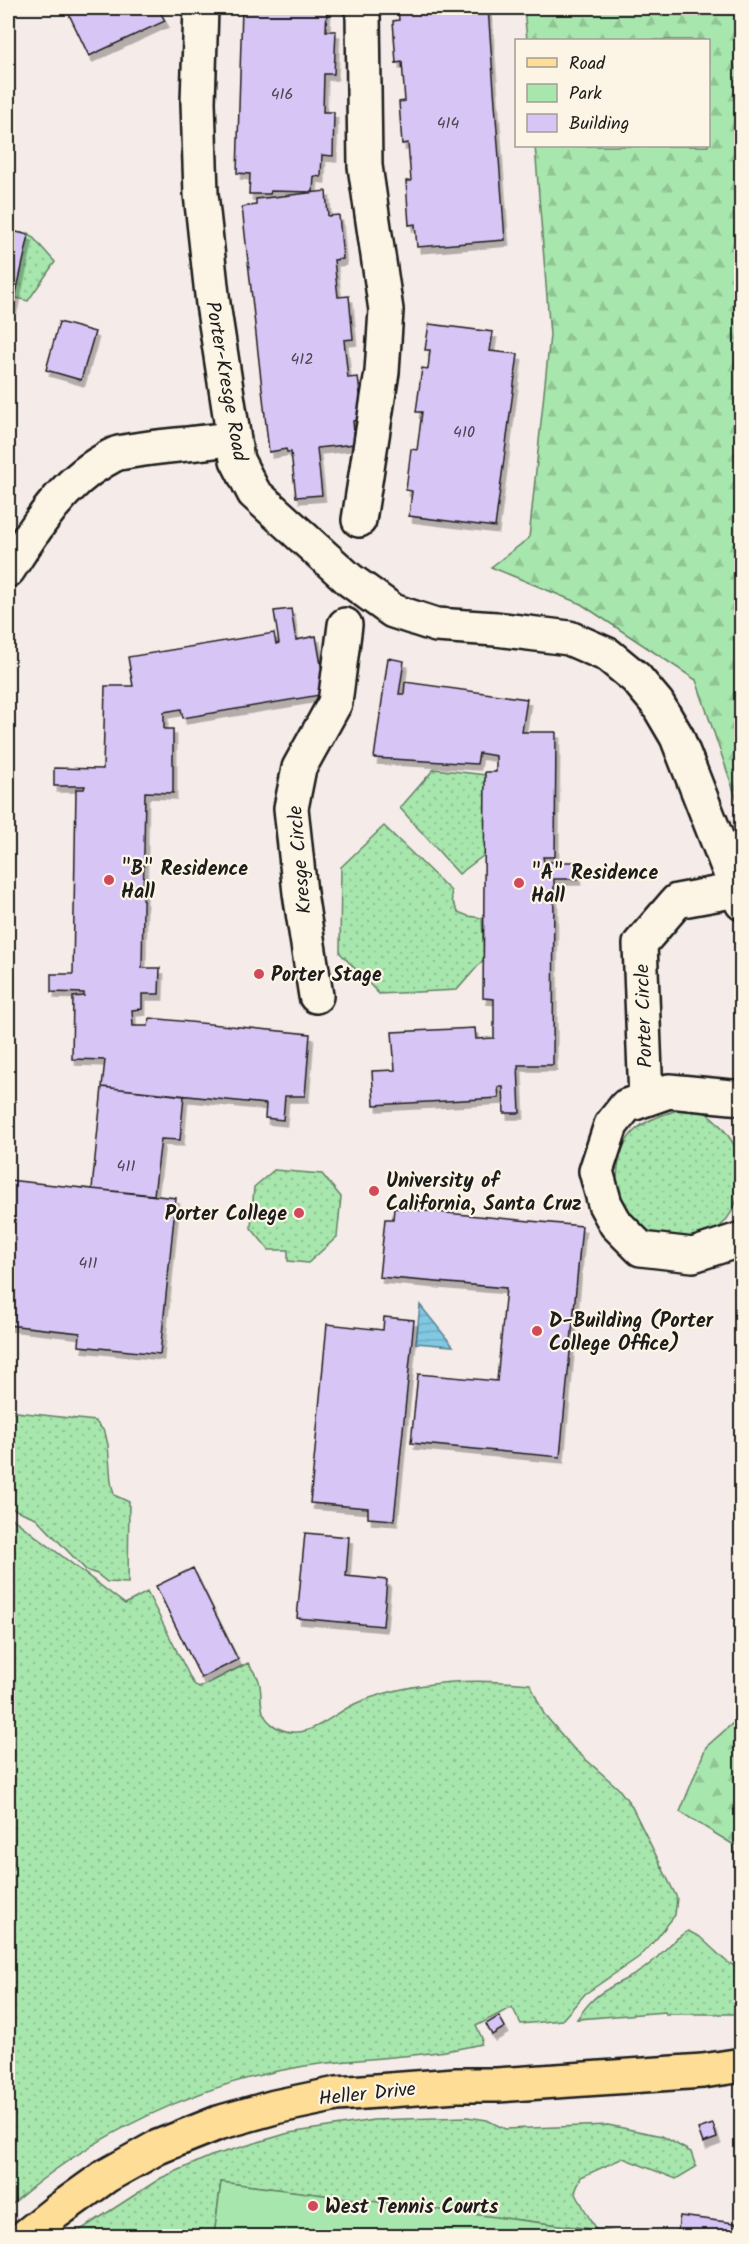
<svg xmlns="http://www.w3.org/2000/svg" width="749" height="2244" viewBox="0 0 749 2244" font-family="Kalam,sans-serif">
<style>
.grass{fill:url(#grass-dots);stroke:#628164;stroke-width:1.5}
.forest{fill:url(#forest-firs);stroke:#628164;stroke-width:1.5}
.green{fill:#a7e6ad;stroke:#628164;stroke-width:1.5}
.water{fill:url(#water-rules);stroke:#598393;stroke-width:1.5}
.building{fill:#d7c5f6;stroke:#1c1c1c;stroke-width:1.5;filter:url(#shadow)}
.lines{fill:none;stroke-linecap:round;stroke-linejoin:round}
.minor-casing{stroke:#1c1c1c;stroke-width:38}
.major-casing{stroke:#1c1c1c;stroke-width:38}
.minor{stroke:#fcf5e5;stroke-width:33}
.major{stroke:#fedd96;stroke-width:33}
.poi-dot{fill:#d1495b;stroke:#fcf5e5;stroke-width:2}
.labels{text-anchor:middle;stroke-width:4.5;stroke-linejoin:round;paint-order:stroke}
.number-label{font-size:16px;fill:#4b4652}
.street-label{font-size:20px;fill:#1c1c1c;stroke:#fcf5e5}
.poi-label{font-size:20px;font-weight:bold;fill:#1c1c1c;stroke:#fcf5e5;text-anchor:start}
</style>
<defs>
<pattern id="grass-dots" width="8" height="8" patternUnits="userSpaceOnUse" patternTransform="scale(1.5)"><rect width="8" height="8" fill="#a7e6ad"/><path d="M2 2h.1M6 6h.1" fill="none" stroke="#8fc594" stroke-width="1.8" stroke-linecap="round"/></pattern>
<pattern id="forest-firs" width="22" height="20" patternUnits="userSpaceOnUse" patternTransform="scale(1.5)"><rect width="22" height="20" fill="#a7e6ad"/><path d="M5 1l3.5 6h-7zM16 11l3.5 6h-7z" fill="#8fc594"/></pattern>
<pattern id="water-rules" width="6" height="5" patternUnits="userSpaceOnUse" patternTransform="scale(1.5)"><rect width="6" height="5" fill="#81c8e2"/><path d="M0 2.5h6" fill="none" stroke="#6fabc1"/></pattern>
<filter id="shadow"><feDropShadow dx="3.5" dy="6" stdDeviation="0" flood-color="#0004"/></filter>
</defs>
<rect width="100%" height="100%" fill="#f5ebe8"/>
<filter id="ink" filterUnits="userSpaceOnUse"><feTurbulence type="fractalNoise" baseFrequency=".0167" numOctaves="2"/><feDisplacementMap in="SourceGraphic" scale="12" xChannelSelector="R" yChannelSelector="G"/><feConvolveMatrix kernelMatrix="1 2 1 2 8 2 1 2 1" color-interpolation-filters="sRGB"/></filter>
<g filter="url(#ink)">
<path class="grass" d="M8,233H29L55,262L28,301L8,296Z
M434,769L486,775L487,853L459,874L400,808Z
M384,826L451,891L452,900L458,912L468,916L482,918L484,959L457,990L379,994L340,953L341,867Z
M681,1109C688,1110 697,1110 704,1112C712,1116 722,1127 727,1134C732,1141 737,1149 740,1158C748,1180 734,1219 714,1231C704,1237 686,1241 674,1241C657,1240 639,1224 628,1213C620,1207 617,1189 617,1179C619,1133 639,1121 681,1109Z
M274,1170L322,1174L341,1197L337,1237L308,1263L288,1261V1250H269L251,1228L254,1187Z
M8,1411L95,1421L105,1432L108,1445L111,1482L114,1495L129,1502L128,1583L107,1582L97,1574L86,1570L36,1518L8,1507Z
M8,1515L125,1604L147,1592L193,1683L199,1688L248,1663C251,1668 255,1673 258,1678C265,1695 254,1714 276,1727C307,1745 333,1712 359,1702C412,1681 474,1678 530,1684L544,1714L573,1748L618,1788L631,1805L677,1898L675,1915L657,1938L639,1957L585,1994L562,2020L521,2024L512,2007L476,2026L482,2038L481,2044C423,2058 364,2057 305,2066C201,2082 85,2137 8,2208Z
M688,1931L700,1937L727,1962L741,1969V2014H666L665,2012L577,2019C585,2008 593,1997 606,1990C619,1981 634,1977 646,1967C661,1956 672,1939 688,1931Z
M467,2117L487,2120L505,2129L608,2125L662,2136L691,2152L696,2167L676,2179L623,2158L581,2177L575,2192L596,2230L221,2182L214,2236H71L161,2178L211,2156L289,2133L373,2120Z"/>
<path class="forest" d="M524,8H741V812L696,680L581,604L491,567L529,538L550,335L535,146H708V40H527Z
M741,1716L742,1934L741,1935L734,1845L680,1812L706,1747Z"/>
<path class="green" d="M221,2182L614,2232V2236H214Z"/>
<path class="water" d="M420,1305L453,1346L416,1343Z"/>
<path class="building" d="M66,8H158L165,21L89,56Z
M242,8H327L326,31H336L334,74H324L323,112H334L333,156L322,155L321,177L314,176L313,192L271,191L270,194H249L250,174L237,173Z
M398,8H488L505,240L417,247L415,224L409,225L406,181H411L408,143L402,144L399,102L405,101L402,62L396,63L393,21L399,20Z
M326,191L328,216L339,215L343,259L334,260L338,297L349,296L353,339L344,340L348,378L358,377L363,420L353,421L355,444L317,448L322,495L296,497L291,452H287L286,449L269,452L242,207L256,205V199Z
M8,230L29,235L13,307L8,306Z
M59,322L95,332L81,380L46,370Z
M429,324L493,332L490,351L518,354L495,527L409,516L412,491L406,490L411,449L417,450L422,412H416L422,368L428,369L430,350H425Z
M291,609L296,640L316,636L326,694L183,718L181,709L164,712V729H173V793L145,792L142,968H160L159,994H142V1009L132,1010L133,1026H148L150,1018L310,1034L305,1096H285L283,1120L265,1118L266,1104L102,1087L105,1060L72,1059L73,997L84,996V993L51,992V974H73L76,789H84L85,786H54V768L103,769L105,686H133L128,657L274,633L276,644L279,643L274,611Z
M388,658L404,661L399,694H404L405,682L527,699L522,732H556L555,857H543L544,862H577V879H554L553,1065H518L520,1113H504L503,1087H498L499,1098L374,1105L372,1071L395,1070L392,1032L475,1028L476,1039L494,1038V999L483,998L485,772H496V756L479,753L477,764L374,758Z
M102,1087L184,1096L180,1140L161,1139L154,1195L92,1189Z
M8,1180L176,1198L160,1354L79,1346L80,1333L8,1325Z
M394,1208L582,1226L560,1457L411,1443L418,1374L497,1381L506,1288L379,1277L385,1219H393Z
M384,1317L414,1320L394,1520L368,1518V1508L310,1503L327,1324L383,1330Z
M305,1533L349,1537L346,1576L387,1580L383,1626L297,1618Z
M193,1568L238,1660L201,1678L156,1586Z
M499,2016L505,2027L492,2035L486,2024Z
M713,2124L717,2138L703,2143L698,2129Z
M680,2216L742,2224V2236H677Z"/>
<g class="lines">
<g class="minor-casing">
<path id="minor" d="M201,8L198,102L201,194L213,304L237,460L254,493L350,580L393,611L436,625L496,629L569,638L608,655L636,678L657,703L677,737L742,903
M359,520L382,372L386,310L365,166L363,14L361,8
M8,570C34,530 61,485 103,461C108,458 114,454 119,453C157,445 195,445 233,438
M316,996L300,893L291,808L299,768L335,703L345,625
M742,1098L669,1091L626,1106L611,1125L596,1171L605,1204L616,1224L641,1249L693,1255L742,1239
M646,1099L640,944L677,901L737,890"/>
</g>
<g class="major-casing">
<path id="major" d="M26,2236L56,2212L106,2176L158,2147L218,2123L275,2107L337,2094L456,2085H497L703,2071L742,2065"/>
</g>
<use href="#minor" class="minor"/>
<use href="#major" class="major"/>
</g>
</g>
<g class="poi-dot">
<circle cx="109" cy="880" r="6"/>
<circle cx="519" cy="883" r="6"/>
<circle cx="259" cy="974" r="6"/>
<circle cx="374" cy="1191" r="6"/>
<circle cx="299" cy="1213" r="6"/>
<circle cx="537" cy="1331" r="6"/>
<circle cx="313" cy="2206" r="6"/>
</g>
<g class="labels">
<g class="number-label">
<text x="282" y="99">416</text>
<text x="448" y="128">414</text>
<text x="302" y="364">412</text>
<text x="464" y="437">410</text>
<text x="126" y="1171">411</text>
<text x="88" y="1268">411</text>
</g>
<g class="street-label">
<text transform="translate(227 381) rotate(80)" y="7">Porter-Kresge Road</text>
<text transform="translate(299 860) rotate(-95)" y="7">Kresge Circle</text>
<text transform="translate(643 1016) rotate(-92)" y="7">Porter Circle</text>
<text transform="translate(367 2093) rotate(-6)" y="7">Heller Drive</text>
</g>
<g class="poi-label">
<text x="121" y="875">"B" Residence<tspan x="121" dy="23">Hall</tspan></text>
<text x="531" y="879">"A" Residence<tspan x="531" dy="23">Hall</tspan></text>
<text x="271" y="981">Porter Stage</text>
<text x="386" y="1187">University of<tspan x="386" dy="23">California, Santa Cruz</tspan></text>
<text x="287" y="1220" text-anchor="end">Porter College</text>
<text x="549" y="1327">D-Building (Porter<tspan x="549" dy="23">College Office)</tspan></text>
<text x="325" y="2213">West Tennis Courts</text>
</g>
</g>
<rect width="749" height="2244" fill="none" stroke="#fcf5e5" stroke-width="30"/>
<rect x="15" y="15" width="719" height="2214" fill="none" stroke="#1c1c1c" stroke-width="2" filter="url(#ink)"/>
<rect x="515" y="39" width="195" height="108" fill="#fcf5e5" stroke="#a29e95" stroke-width="1.5"/>
<rect x="527" y="58" width="30" height="9" fill="#fedd96" stroke="#a29e95" stroke-width="1.5"/>
<text x="569" y="69" font-size="18" fill="#1c1c1c">Road</text>
<rect x="527" y="84" width="30" height="18" fill="#a7e6ad" stroke="#a29e95" stroke-width="1.5"/>
<text x="569" y="99" font-size="18" fill="#1c1c1c">Park</text>
<rect x="527" y="114" width="30" height="18" fill="#d7c5f6" stroke="#a29e95" stroke-width="1.5"/>
<text x="569" y="129" font-size="18" fill="#1c1c1c">Building</text>
</svg>
